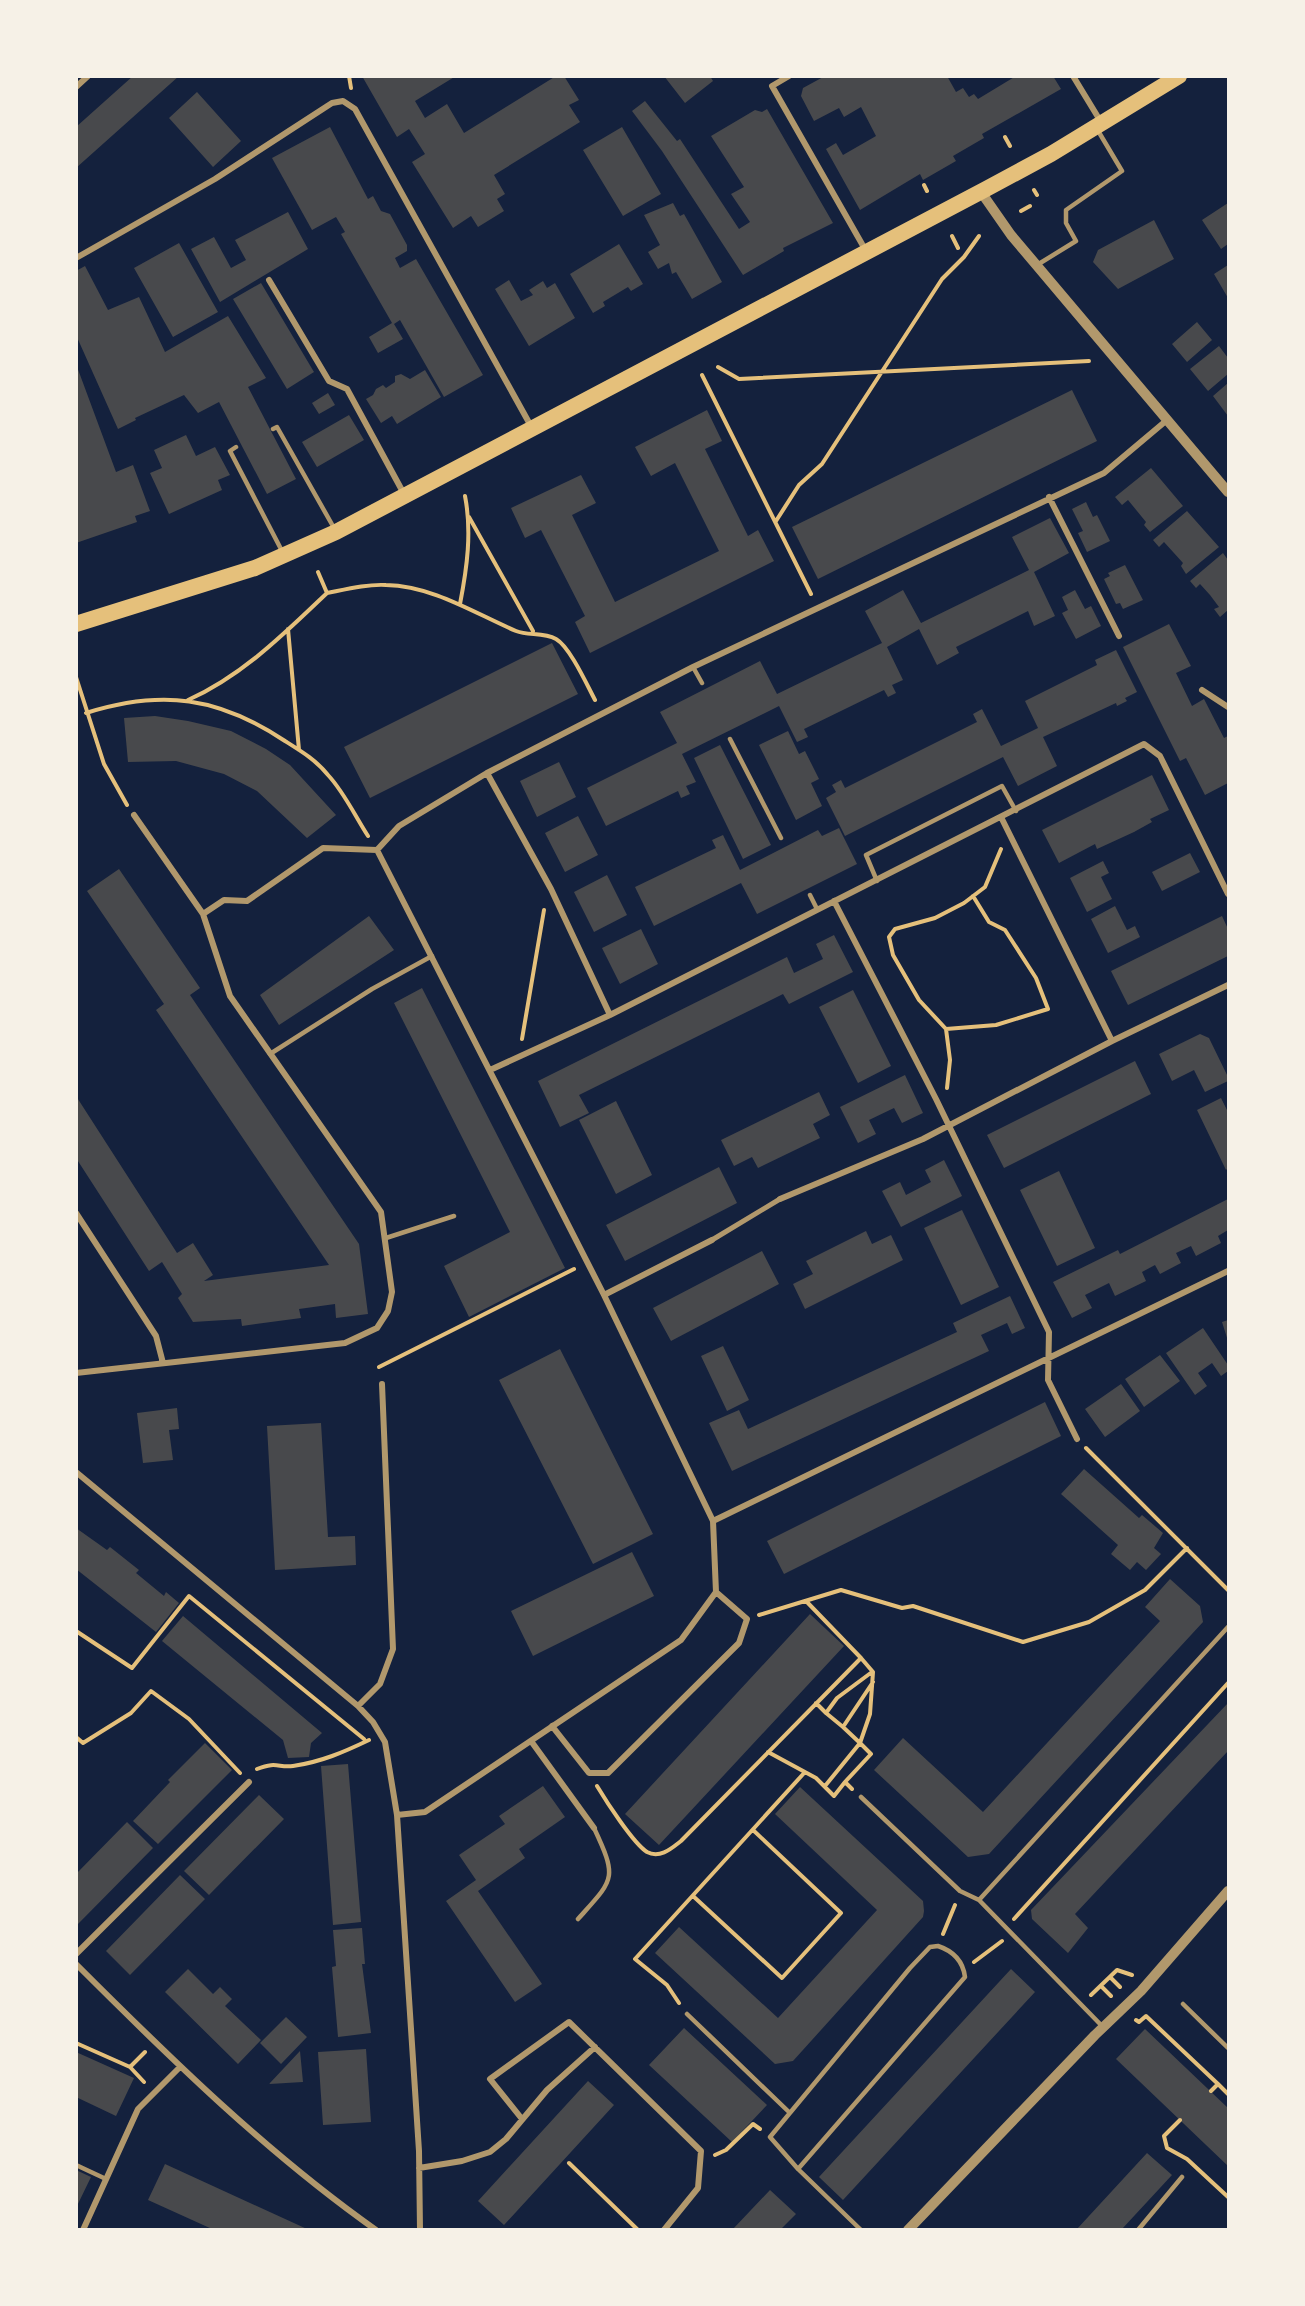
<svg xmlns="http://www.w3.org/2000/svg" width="1305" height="2306" viewBox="0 0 1305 2306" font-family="'Zilla Slab',serif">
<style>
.building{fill:#48494c}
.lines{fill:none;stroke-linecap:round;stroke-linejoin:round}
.path{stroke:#e5c07b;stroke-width:4}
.service{stroke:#b1986c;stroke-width:4.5}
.pedestrian{stroke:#b1986c;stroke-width:5}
.minor{stroke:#b1986c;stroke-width:6}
.tertiary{stroke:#b1986c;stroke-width:10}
.trunk{stroke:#e5c07b;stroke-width:16}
</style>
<rect width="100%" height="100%" fill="#14213d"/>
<path class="building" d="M133,76H179L76,168V127Z
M362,76H456L415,101L425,118L447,104L464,133L556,76H564L579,100L569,105L580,122L494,175L505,194L497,199L504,211L478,227L471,216L453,228L412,162L425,154L409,129L397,137Z
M664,76H710L713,81L685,103Z
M825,76H947L956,92L963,88L969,97L974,94L978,99L1016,76H1053L1061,89L982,134L984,138L953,156L956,161L923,180L920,174L860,210L826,149L836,143L843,155L876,136L861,107L844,117L839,108L814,121L801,96L803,88Z
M197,92L241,141L213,167L169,118Z
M645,101L677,141L680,139L739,229L750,222L731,194L744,187L711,136L755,110L762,112L767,109L833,223L783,248L784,251L743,275L662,151L632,111Z
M330,127L368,199L373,196L381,211L390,214L407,245V251L395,258L400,268L416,259L483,375L444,397L400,320L394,324L403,339L378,353L369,337L392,323L341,234L345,232L336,217L312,230L272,158Z
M622,127L661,194L623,216L583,150Z
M673,203L680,216L684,214L722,282L692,299L676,272L672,274L669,263L658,269L648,252L660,245L644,215Z
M1228,203V244L1221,249L1202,220Z
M288,212L308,249L220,302L191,249L214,237L231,268L246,260L235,240Z
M1154,220L1174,259L1118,289L1093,262L1098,250Z
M179,243L218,312L173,337L134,268Z
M619,244L643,284L631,291L628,287L603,302L605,306L593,313L570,274Z
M1228,265V298L1214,274Z
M85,266L108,310L139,297L165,352L228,316L266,378L248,387L296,479L267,494L219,402L198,413L184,395L135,418L136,420L118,429L76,335V271Z
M509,280L521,301L533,295L529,290L543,281L547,288L555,283L575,318L529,346L495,289Z
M261,283L314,372L287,389L233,299Z
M1197,322L1212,340L1187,362L1172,344Z
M1219,346L1228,358V374L1208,391L1190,369Z
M76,364L116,472L133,465L150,511L135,516L137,522L76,543Z
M425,370L441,397L397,424L392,416L381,423L366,399L373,395L376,389L383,385L386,388L395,382V376L401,374L410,379Z
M1228,383V416L1213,396Z
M1072,390L1097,441L818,579L792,527Z
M328,393L335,405L319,414L312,403Z
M707,410L722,441L705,449L748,536L758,530L774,561L590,653L575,622L585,616L541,530L525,538L511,508L581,475L596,503L572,515L615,602L719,551L675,463L651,476L635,447Z
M349,415L364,440L317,467L302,442Z
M186,435L196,456L215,447L230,475L218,480L222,490L169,514L150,473L162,468L154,450Z
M1151,468L1183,506L1150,532L1144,525L1146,522L1128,500L1122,505L1115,497Z
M1086,502L1093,517L1097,515L1110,541L1087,552L1078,533L1083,531L1072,509Z
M1187,511L1219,547L1186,574L1181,566L1183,563L1164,542L1159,547L1153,540Z
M1050,518L1069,553L1034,572L1055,616L1034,626L1028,611L956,647L959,653L937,665L919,629L887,647L903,680L892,685L896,693L888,697L884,690L804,729L808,737L797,742L779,706L682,754L696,782L686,786L690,794L681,798L678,791L606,826L587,788L677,743L660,712L760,661L777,694L882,643L865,611L903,590L921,623L1029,570L1012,537Z
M1223,553L1228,560V610L1220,617L1214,609L1219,607L1210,595L1200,584L1196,588L1190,581Z
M1125,565L1143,600L1123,609L1120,603L1116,604L1104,579L1110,576L1108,573Z
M1075,590L1085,609L1091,606L1101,626L1076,639L1062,613L1068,610L1062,597Z
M1169,624L1191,666L1176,673L1192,706L1204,699L1224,738L1228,736V783L1205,795L1186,758L1180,761L1123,647Z
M552,643L578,694L370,798L344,747Z
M1116,650L1137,692L1125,698L1127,701L1117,706L1116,703L1043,737L1057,766L1018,786L1003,757L845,836L826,798L836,792L832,785L841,780L845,788L977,722L973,714L982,709L1001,746L1038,728L1025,701L1097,665L1095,660Z
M155,716L188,721L231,731L266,749L290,765L336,815L307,838L257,791L224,774L176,761L128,762L124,718Z
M788,731L799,754L805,751L819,779L811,783L822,806L796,820L759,745Z
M720,745L771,845L743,859L694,758Z
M559,762L576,797L537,817L520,781Z
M1152,775L1169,810L1150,819L1152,822L1134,832L1097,849L1095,844L1059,863L1042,830Z
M578,816L598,855L565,872L545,833Z
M839,828L857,864L757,914L741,883L654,926L635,887L716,848L712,840L723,835L740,870L818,830L822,836Z
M1190,853L1200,872L1162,891L1152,872Z
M1103,861L1109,873L1101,877L1112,899L1087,912L1070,878Z
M119,869L200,988L190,995L359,1244L368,1314L336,1318L335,1304L299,1309L301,1318L242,1326L241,1319L193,1322L178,1298L182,1294L162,1262L149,1271L76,1158V1096L177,1253L193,1243L213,1275L204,1281L329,1265L156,1010L164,1004L87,891Z
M607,875L627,915L594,932L574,892Z
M1115,906L1127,930L1135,926L1140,937L1108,953L1091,919Z
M369,916L394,950L279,1025L260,995Z
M1222,916L1228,929V956L1128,1005L1111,971Z
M641,929L658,964L620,984L602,948Z
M834,935L853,972L789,1004L783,994L579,1095L589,1113L560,1127L538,1081L787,957L794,973L823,959L816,944Z
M422,988L565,1268L469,1317L444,1266L510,1232L394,1003Z
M853,990L891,1066L858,1083L819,1007Z
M1200,1034L1209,1038L1228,1077V1081L1205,1092L1194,1070L1172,1081L1159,1054Z
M1135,1061L1151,1094L1004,1168L987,1135Z
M905,1075L923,1113L902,1123L894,1108L869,1120L876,1134L858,1143L840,1107Z
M819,1092L830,1115L813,1124L820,1138L758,1168L752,1157L734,1166L721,1140Z
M1221,1098L1228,1112V1168L1226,1170L1197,1110Z
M616,1101L652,1175L616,1194L579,1120Z
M944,1160L962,1196L901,1227L882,1191L900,1182L906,1195L931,1182L925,1170Z
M719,1167L737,1203L625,1261L606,1225Z
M1059,1171L1095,1248L1057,1266L1020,1190Z
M1228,1199V1230L1218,1236L1221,1243L1196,1256L1191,1246L1176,1253L1181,1263L1160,1274L1155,1265L1142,1272L1146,1281L1115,1296L1109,1283L1085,1295L1092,1308L1072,1318L1053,1282L1118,1250L1120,1254Z
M962,1210L999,1287L961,1305L924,1228Z
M866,1231L872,1244L891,1235L903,1260L805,1309L793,1284L813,1274L806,1261Z
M762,1251L779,1284L671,1341L653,1308Z
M1010,1296L1025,1328L1012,1334L1007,1323L981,1335L989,1351L732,1471L709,1423L739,1410L748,1429L957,1332L953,1323Z
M1228,1320V1341L1222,1322Z
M1203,1328L1228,1365V1371L1221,1376L1212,1363L1198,1373L1207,1386L1195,1395L1166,1353Z
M723,1346L749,1400L727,1411L701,1356Z
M560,1349L653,1534L593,1564L499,1380Z
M1160,1355L1180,1381L1144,1407L1125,1379Z
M1121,1384L1140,1411L1105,1437L1085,1409Z
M1045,1402L1061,1436L784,1574L767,1541Z
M177,1408L179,1429L169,1430L173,1460L143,1463L137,1413Z
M321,1423L328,1537L355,1536L356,1565L275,1570L267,1426Z
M1084,1469L1139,1518L1142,1515L1163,1533L1154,1548L1161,1554L1146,1570L1137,1562L1130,1570L1111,1554L1118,1545L1061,1494Z
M76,1528L107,1550L110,1547L139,1570L136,1573L164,1596L166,1592L179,1603L156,1632L76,1569Z
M632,1552L654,1596L533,1656L511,1611Z
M1170,1579L1200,1606L1203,1622L989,1854L968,1857L874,1770L903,1738L983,1812L1160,1621L1145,1607Z
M810,1614L844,1646L659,1845L625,1814Z
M183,1616L322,1733L311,1743L309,1757L288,1758L283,1740L162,1641Z
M1228,1703V1751L1075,1914L1088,1928L1068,1953L1032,1919L1031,1910Z
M205,1743L232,1770L158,1844L133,1821L170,1782L168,1780Z
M348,1764L361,1922L333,1925L321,1766Z
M543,1786L565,1817L519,1849L525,1858L478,1891L542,1984L515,2002L446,1901L476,1880L459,1855L505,1824L499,1816Z
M800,1787L923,1901L924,1911L923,1917L793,2061L775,2064L655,1953L679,1927L778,2018L877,1910L775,1814Z
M259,1795L284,1819L209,1895L184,1871Z
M127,1822L153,1848L78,1924L77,1873Z
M180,1875L205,1899L130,1975L106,1951Z
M362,1928L365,1964H362L371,2033L338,2037L332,1967L336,1966L333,1930Z
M188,1969L213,1994L220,1987L232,1999L225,2006L261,2040L238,2064L165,1992Z
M1011,1969L1035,1992L843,2200L819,2177Z
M286,2017L307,2037L281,2064L260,2043Z
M684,2028L767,2105L732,2142L649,2065Z
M1145,2029L1228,2108V2166L1116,2059Z
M366,2049L371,2122L323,2125L318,2052Z
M300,2051L303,2082L269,2084Z
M76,2052L134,2078L116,2116L76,2097Z
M588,2081L614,2105L504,2225L478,2201Z
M1147,2153L1172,2175L1122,2229H1077Z
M165,2164L307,2229H212L148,2200Z
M76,2170L91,2177L76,2208Z
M770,2190L796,2214L781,2229H733Z"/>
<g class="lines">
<path class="path" d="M349,76L351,88
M1005,137L1010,146
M924,185L927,191
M1034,190L1037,195
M1021,211L1030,206
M952,236L958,248
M718,367L739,379L1089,361
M702,375L811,594
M469,517L533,631
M776,521L799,485L822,464L942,279L964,257L979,236
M318,572L327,593C347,589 367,584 386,585C433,586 474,613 516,631C528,636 543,632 556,639C570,647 587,685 595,700
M460,604C467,568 472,532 465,496
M288,629L299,750
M76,677L104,764L127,805
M188,700C242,676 285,633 327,593
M86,713C162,689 219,697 285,741C301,751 316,760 328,775C344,792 355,816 368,836
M946,1029L996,1025L1048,1009L1036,978L1005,930L989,922L973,896
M522,1039L544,910
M947,1088L950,1060L946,1029L919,1000L893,955L889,937L895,929L935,918L964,903L985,887L1001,849
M379,1367L574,1269
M1086,1448L1228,1590
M759,1615L841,1590L902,1608L913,1606L1023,1642L1089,1622L1145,1590L1187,1548
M76,1631L132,1668L189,1596L364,1739
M816,1703L826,1713
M843,1727L826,1713L837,1698L872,1672
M76,1737L83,1743L131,1713L151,1691L189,1719L240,1773
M768,1752L816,1778L834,1796L845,1782
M257,1769C277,1761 278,1768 293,1766C321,1762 344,1752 369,1740
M597,1786C606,1801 633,1843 647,1852C660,1859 672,1848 681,1841L861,1658L806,1601
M825,1786L860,1743L843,1727L873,1682
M852,1789L845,1782L871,1754L860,1743L870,1714L873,1672L861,1658
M693,1896L782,1978L841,1913L753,1830
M1014,1919L1228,1683
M943,1934L955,1905
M974,1962L1002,1941
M1110,1977L1120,1987
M1101,1986L1111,1996
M1091,1995L1117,1970L1132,1975
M679,2003L667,1985L635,1959L805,1772
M1136,2020L1139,2022L1146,2016L1218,2084L1211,2091
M76,2043L130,2067L145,2052
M130,2067L144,2082
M1218,2084L1228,2094
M1180,2120L1164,2136L1167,2148L1187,2159L1228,2197
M715,2155L726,2150L753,2124L760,2129
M569,2163L638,2230"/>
<path class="service" d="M1037,265L1076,241L1066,223V210L1122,171L1097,129
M273,429L277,427L334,528
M236,447L230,451L282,551
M693,667L702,683
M730,739L781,838
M877,881L866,855L1002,786L1016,811
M810,895L817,909
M270,1054L372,989L432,956
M386,1238L454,1216
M861,1797L960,1891L979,1900L1102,2026
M979,1900L1228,1627
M578,1919C614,1879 618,1879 594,1828
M938,1946C953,1951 963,1961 965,1977L798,2169L770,2137L910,1968L930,1947Z
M1183,2004L1228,2048
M687,2014L790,2113
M76,2165L106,2179
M798,2169L861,2230
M1138,2230L1182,2177"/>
<path class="pedestrian" d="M712,1240L780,1199"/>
<path class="minor" d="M789,76L772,86L866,251
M1073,76L1101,122
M76,87L88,76
M76,258L215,179L332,103L343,101L355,109L532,428
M269,280L329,381L347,389L404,494
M1049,497L1119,636
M1202,690L1228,707
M487,773L551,889L610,1015
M1002,819L1112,1041
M377,850L604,1295L713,1521L716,1592L681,1640L425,1812L397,1815
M377,850L399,826L487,773L693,667L1104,473L1167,420
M834,901L936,1099L1049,1332L1048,1380L1077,1439
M203,914L224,900L247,901L323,848L377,850
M490,1070L610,1015L1144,744L1160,756L1228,894
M780,1199L923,1139L1112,1041L1228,985
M76,1213L156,1336L163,1363
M604,1295L712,1240
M76,1373L345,1343L377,1328L388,1311L392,1292L381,1212L230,996L203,914L134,815
M76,1472L358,1706L373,1722L385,1742L397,1815L419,2151L420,2230
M713,1521L1228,1271
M358,1706L380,1684L393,1649L382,1384
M552,1726L589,1773H608L739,1643L747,1619L716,1592
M531,1741L594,1828
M76,1954L249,1782
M76,1964C171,2059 267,2153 376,2230
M522,2119L490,2079L569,2022L701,2151L698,2188L664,2230
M419,2168L462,2161L490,2152L506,2139L547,2090L595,2047
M83,2230L138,2109L180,2067"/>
<path class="tertiary" d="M981,192L1011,235L1228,492
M908,2230L1095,2035L1141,1991L1228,1891"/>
<path class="trunk" d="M76,624L255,568L336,532L986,189L1051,154L1179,76"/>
</g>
<rect width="1305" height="2306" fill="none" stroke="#f6f1e7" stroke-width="156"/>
</svg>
